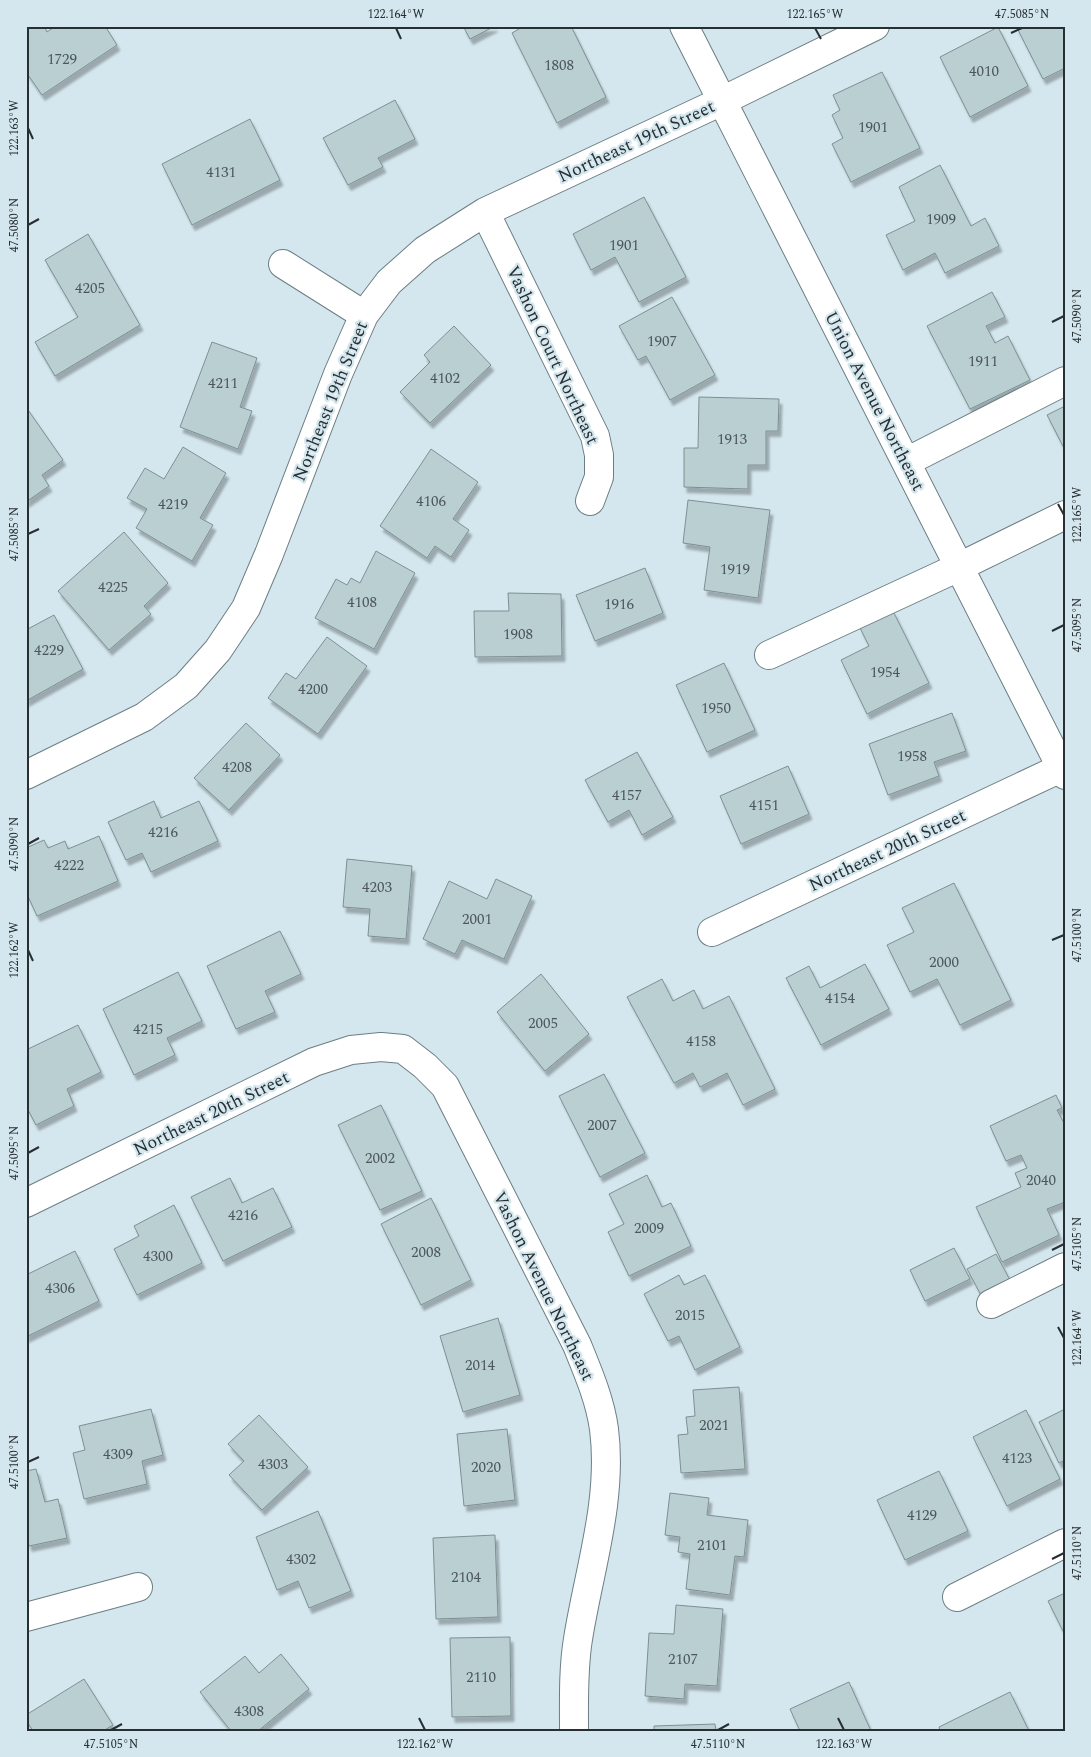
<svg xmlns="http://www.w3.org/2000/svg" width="1091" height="1757" viewBox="0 0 1091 1757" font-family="Spectral,serif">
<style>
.building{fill:#bacfd1;stroke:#7c9092;filter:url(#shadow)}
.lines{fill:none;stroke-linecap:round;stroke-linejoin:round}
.minor-casing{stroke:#6c7e84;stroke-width:30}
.minor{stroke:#fff;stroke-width:28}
.ticks{fill:none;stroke:#282f32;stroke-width:2}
.labels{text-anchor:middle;stroke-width:4.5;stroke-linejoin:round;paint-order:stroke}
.number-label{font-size:15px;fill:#4c575a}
.street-label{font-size:18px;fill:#282f32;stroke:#d4e7ee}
.neatline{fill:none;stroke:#282f32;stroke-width:2}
.ticks-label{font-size:12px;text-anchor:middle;fill:#282f32}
</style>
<defs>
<filter id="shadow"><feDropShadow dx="3" dy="5.5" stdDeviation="1" flood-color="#0004"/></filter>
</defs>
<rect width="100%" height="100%" fill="#d4e7ee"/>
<path class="building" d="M31,26H44L47,32L56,26H105L117,45L42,95L26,72V29Z
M463,26H495L470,39Z
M524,26H571L606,97L557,123L512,33Z
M1016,26H1065V68L1043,79Z
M998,27L1028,86L970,117L940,57Z
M882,72L920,148L851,182L832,144L843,138L832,115L840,110L833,95Z
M395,100L415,139L378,158L383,167L348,185L323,138Z
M250,119L280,180L192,225L162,164Z
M940,165L971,226L985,218L999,246L945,273L935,253L903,270L886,235L915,221L899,187Z
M644,197L686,277L639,302L615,257L591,270L573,234Z
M88,234L140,325L55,376L35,342L78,317L45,260Z
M992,292L1005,317L986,326L995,343L1008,336L1030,380L970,409L927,326Z
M672,297L715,375L670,400L646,356L638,360L619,326Z
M454,326L491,365L430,423L400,392L430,362L424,355Z
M212,342L257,358L240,407L252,411L238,449L180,427Z
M699,397L779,399L778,431H766V465H748V489L684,487V448H698Z
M1065,406V450L1047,415Z
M26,407L63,460L42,475L49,486L26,502Z
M183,447L226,473L200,518L213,525L192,561L136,528L147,509L127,498L145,468L164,479Z
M431,449L478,482L453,519L469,530L451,557L435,546L427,558L380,526Z
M688,500L770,510L758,598L704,590L710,547L683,543Z
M124,532L168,583L144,606L151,614L109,650L58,591Z
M376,551L415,573L374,649L315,618L336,579L347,585L351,578L360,583Z
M645,568L663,613L595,641L576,595Z
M508,593L561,594L562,656L475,657L474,611H509Z
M893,611L929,683L867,714L841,660L869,646L860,628Z
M54,615L83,669L26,701V630Z
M327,637L367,666L318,734L268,698L286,673L296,679Z
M724,663L755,730L707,752L676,685Z
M952,713L966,751L934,762L939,776L888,795L869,744Z
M246,723L280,755L229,810L194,778Z
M637,752L673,817L642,835L629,810L608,822L585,780Z
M788,766L809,814L741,844L720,796Z
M154,801L161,818L199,801L218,841L151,872L142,853L126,860L108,822Z
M99,836L118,881L37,916L26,892V848L44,840L48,848L65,841L68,849Z
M347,859L412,866L406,939L368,936L370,909L343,907Z
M496,879L532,896L504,959L462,940L455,954L423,939L449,881L487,899Z
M954,883L1011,1000L960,1025L937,979L910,992L887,945L914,932L902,908Z
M280,931L301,974L265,991L275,1012L236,1029L207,966Z
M865,964L889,1009L821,1045L786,978L809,966L820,988Z
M178,972L202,1021L167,1038L175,1055L134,1075L103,1009Z
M541,974L589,1034L545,1071L497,1012Z
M662,979L673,1001L694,990L703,1009L729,996L775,1089L743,1105L727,1073L700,1087L693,1073L674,1083L627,997Z
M78,1025L101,1072L67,1089L74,1106L36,1125L26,1106V1050Z
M604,1074L645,1153L600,1177L559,1096Z
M1056,1095L1062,1108L1057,1110L1065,1125V1202L1047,1209L1059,1235L1002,1262L976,1207L1021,1187L1015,1173L1027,1168L1021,1155L1006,1161L990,1126Z
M381,1105L422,1191L380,1210L338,1125Z
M647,1175L662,1207L671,1203L691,1246L629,1276L608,1232L624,1224L609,1194Z
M230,1178L242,1203L273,1188L292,1227L223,1261L191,1197Z
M431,1198L471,1280L421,1305L381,1224Z
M174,1205L202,1263L137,1295L114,1249L139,1236L134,1226Z
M954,1248L970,1279L925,1301L910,1270Z
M75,1251L99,1301L26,1337V1275Z
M996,1254L1010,1280L981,1295L967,1269Z
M679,1275L684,1285L705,1275L740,1347L695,1370L679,1336L668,1341L644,1294Z
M498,1318L520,1395L463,1412L440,1336Z
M739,1387L745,1469L681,1473L678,1435L688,1434L686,1417L695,1416L693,1390Z
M151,1409L163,1455L142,1461L147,1484L84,1499L73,1453L85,1450L79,1426Z
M1065,1409V1460L1059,1463L1039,1422Z
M1026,1410L1060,1479L1007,1506L973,1437Z
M259,1415L308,1467L262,1510L229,1475L244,1461L228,1444Z
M507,1429L515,1500L464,1506L457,1434Z
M36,1469L45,1502L58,1499L67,1538L29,1546L26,1536V1471Z
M939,1471L968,1531L905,1560L877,1500Z
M670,1493L709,1498L707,1515L748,1520L744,1557L735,1556L730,1595L686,1589L690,1554L678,1552L680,1537L665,1535Z
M318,1511L351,1591L309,1608L298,1581L277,1590L256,1537Z
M495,1535L498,1617L436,1619L433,1538Z
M1065,1593V1635L1048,1601Z
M676,1605L723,1609L717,1686L685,1684L684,1699L645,1696L649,1633L674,1634Z
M510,1637L511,1716L452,1717L450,1638Z
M281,1654L309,1689L258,1731H231L200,1692L245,1656L259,1673Z
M84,1679L113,1725L103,1731H33L26,1720V1715Z
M849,1682L871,1731H800L790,1709Z
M1010,1692L1029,1731H940L939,1727Z
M715,1724L716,1731H654V1726Z"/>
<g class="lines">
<g class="minor-casing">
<path id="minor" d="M684,26L1065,775
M485,212L595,436L599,455V477L590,501
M283,264L364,315
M906,462L1065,381
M769,655L959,567L1065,515
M26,775L144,717L186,686L218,650L246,608L269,554L338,374L364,315L389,282L425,250L485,212L722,101L875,26
M712,932L1061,768
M26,1203L314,1062L351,1050L381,1047L403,1049L425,1066L445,1086L577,1345C588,1372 600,1400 604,1429C613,1500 589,1570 578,1639C573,1669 574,1701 574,1731
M991,1304L1065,1267
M957,1597L1065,1543
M26,1617L138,1587"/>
</g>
<use href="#minor" class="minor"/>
</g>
<path class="ticks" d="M396,28L401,39M815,28L821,39M1011,33L1022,28M28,128L33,139M28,225L39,219M1052,322L1064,316M1058,504L1064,515M28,534L39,529M1052,631L1064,625M28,844L39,838M1052,940L1064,935M28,950L33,961M28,1153L39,1147M1052,1250L1064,1244M1058,1327L1064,1338M28,1462L39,1457M1052,1559L1064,1553M419,1718L425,1730M838,1718L844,1730M111,1730L122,1724M718,1730L729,1724"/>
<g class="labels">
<g class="number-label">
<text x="62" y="64">1729</text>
<text x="559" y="70">1808</text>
<text x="984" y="76">4010</text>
<text x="873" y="132">1901</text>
<text x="221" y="177">4131</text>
<text x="941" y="224">1909</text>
<text x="624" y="250">1901</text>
<text x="90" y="293">4205</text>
<text x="662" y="346">1907</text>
<text x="983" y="366">1911</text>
<text x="445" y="383">4102</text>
<text x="223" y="388">4211</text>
<text x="732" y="444">1913</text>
<text x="431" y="506">4106</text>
<text x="173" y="509">4219</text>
<text x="735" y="574">1919</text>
<text x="113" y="592">4225</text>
<text x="362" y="607">4108</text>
<text x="619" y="609">1916</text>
<text x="518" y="639">1908</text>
<text x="49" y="655">4229</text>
<text x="885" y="677">1954</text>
<text x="313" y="694">4200</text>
<text x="716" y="713">1950</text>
<text x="912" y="761">1958</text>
<text x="237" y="772">4208</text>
<text x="627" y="800">4157</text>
<text x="764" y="810">4151</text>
<text x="163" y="837">4216</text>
<text x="69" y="870">4222</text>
<text x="377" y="892">4203</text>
<text x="477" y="924">2001</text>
<text x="944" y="967">2000</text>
<text x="840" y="1003">4154</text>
<text x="543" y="1028">2005</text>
<text x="148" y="1034">4215</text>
<text x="701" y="1046">4158</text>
<text x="602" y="1130">2007</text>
<text x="380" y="1163">2002</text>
<text x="1041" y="1185">2040</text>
<text x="243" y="1220">4216</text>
<text x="649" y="1233">2009</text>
<text x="426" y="1257">2008</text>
<text x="158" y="1261">4300</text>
<text x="60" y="1293">4306</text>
<text x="690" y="1320">2015</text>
<text x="480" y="1370">2014</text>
<text x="714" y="1430">2021</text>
<text x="118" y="1459">4309</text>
<text x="1017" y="1463">4123</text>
<text x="273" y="1469">4303</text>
<text x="486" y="1472">2020</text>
<text x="922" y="1520">4129</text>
<text x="712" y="1550">2101</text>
<text x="301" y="1564">4302</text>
<text x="466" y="1582">2104</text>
<text x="683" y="1664">2107</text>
<text x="481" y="1682">2110</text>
<text x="249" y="1716">4308</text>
</g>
<g class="street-label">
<text transform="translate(636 141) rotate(-25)" y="6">Northeast 19th Street</text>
<text transform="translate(553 355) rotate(65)" y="6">Vashon Court Northeast</text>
<text transform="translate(330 401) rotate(-68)" y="6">Northeast 19th Street</text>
<text transform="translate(875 401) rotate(63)" y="6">Union Avenue Northeast</text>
<text transform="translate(887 850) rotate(-25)" y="6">Northeast 20th Street</text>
<text transform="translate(211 1113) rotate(-26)" y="6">Northeast 20th Street</text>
<text transform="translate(544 1286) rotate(64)" y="6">Vashon Avenue Northeast</text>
</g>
</g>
<rect width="1091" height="1757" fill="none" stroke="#d4e7ee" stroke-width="55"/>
<rect x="28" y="28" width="1036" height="1702" class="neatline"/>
<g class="ticks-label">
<text x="396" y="18">122.164°W</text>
<text x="815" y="18">122.165°W</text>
<text x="1022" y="18">47.5085°N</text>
<text transform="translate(14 128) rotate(-90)" y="4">122.163°W</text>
<text transform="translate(14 225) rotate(-90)" y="4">47.5080°N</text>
<text transform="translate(1077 316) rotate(-90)" y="4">47.5090°N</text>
<text transform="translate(1077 515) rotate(-90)" y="4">122.165°W</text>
<text transform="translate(14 534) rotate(-90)" y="4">47.5085°N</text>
<text transform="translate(1077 625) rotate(-90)" y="4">47.5095°N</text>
<text transform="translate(14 844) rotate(-90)" y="4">47.5090°N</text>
<text transform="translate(1077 935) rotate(-90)" y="4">47.5100°N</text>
<text transform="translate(14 950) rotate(-90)" y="4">122.162°W</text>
<text transform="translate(14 1153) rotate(-90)" y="4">47.5095°N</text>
<text transform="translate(1077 1244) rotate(-90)" y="4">47.5105°N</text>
<text transform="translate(1077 1338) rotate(-90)" y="4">122.164°W</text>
<text transform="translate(14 1462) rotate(-90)" y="4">47.5100°N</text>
<text transform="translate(1077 1553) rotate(-90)" y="4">47.5110°N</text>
<text x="111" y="1748">47.5105°N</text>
<text x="425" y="1748">122.162°W</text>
<text x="718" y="1748">47.5110°N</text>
<text x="844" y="1748">122.163°W</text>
</g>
</svg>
